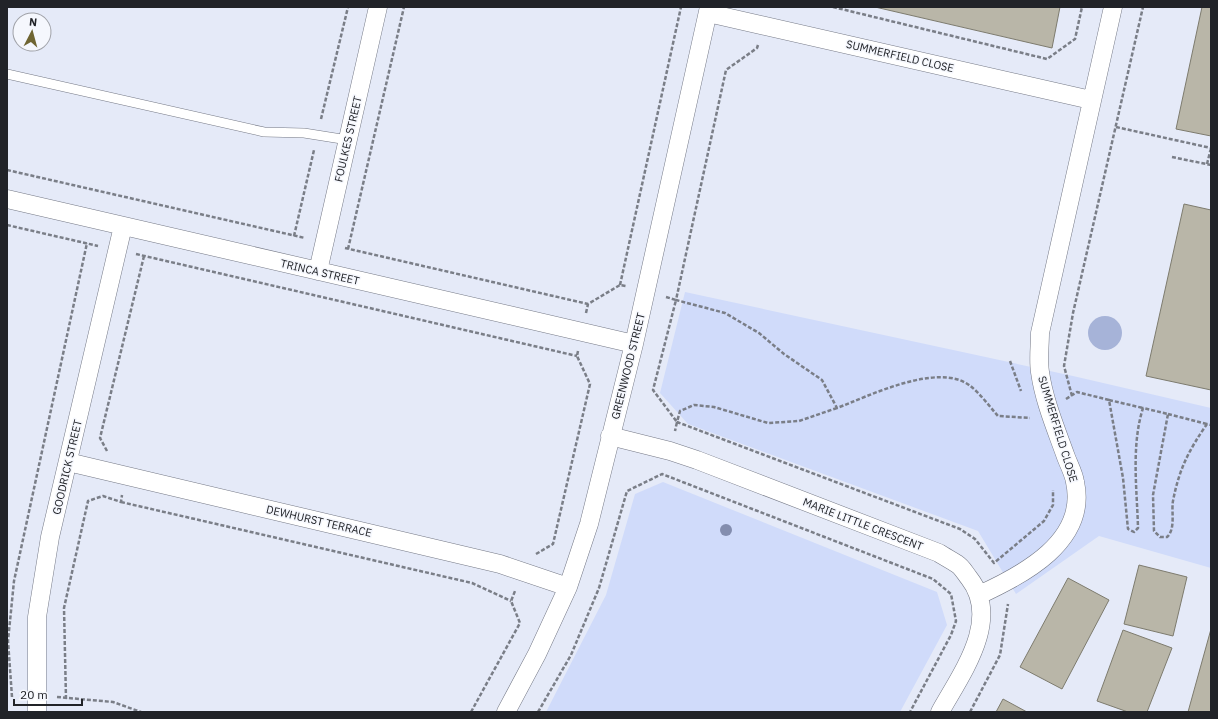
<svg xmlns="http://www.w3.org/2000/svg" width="1218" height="719" viewBox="0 0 1218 719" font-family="'IBM Plex Sans',sans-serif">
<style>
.green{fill:#d0dbfa}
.water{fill:#a6b3d8}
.building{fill:#b9b6a8;stroke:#7d7b6e}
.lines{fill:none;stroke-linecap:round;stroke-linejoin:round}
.lane-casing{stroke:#757986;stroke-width:10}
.street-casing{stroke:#757986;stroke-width:19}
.path{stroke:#7a7e87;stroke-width:2.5;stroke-dasharray:4 2;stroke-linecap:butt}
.lane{stroke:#fff;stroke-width:9}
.street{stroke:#fff;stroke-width:18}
.tree{fill:#838dae}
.labels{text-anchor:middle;stroke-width:3;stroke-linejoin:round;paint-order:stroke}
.street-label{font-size:11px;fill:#212328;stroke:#f5f7fd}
</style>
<rect width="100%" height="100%" fill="#e5eaf8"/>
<path class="green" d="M685,292L1073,376L1211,408V568L1099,536L1016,594L978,531L688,424L660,393Z
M663,482L937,592L947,625L900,712H546L606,595L635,494Z"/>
<path class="water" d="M1088 333a17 17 0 1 1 34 0a17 17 0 1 1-34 0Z"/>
<path class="building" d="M875,7H1060L1052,48Z
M1202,7H1211V136L1176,129Z
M1184,204L1211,210V390L1146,376Z
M1139,565L1187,577L1173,636L1124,624Z
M1068,578L1109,600L1062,689L1020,667Z
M1211,629V712H1188Z
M1123,630L1172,648L1147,712H1128L1097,701Z
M1003,699L1027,712H996Z"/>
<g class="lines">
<g class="lane-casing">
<path id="lane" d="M7,74L264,132L304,133L348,140"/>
</g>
<g class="street-casing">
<path id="street" d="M708,13L1091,100
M7,199L634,344
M318,271L378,7
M610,436L670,451L697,460L939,553C945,557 951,560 957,564C962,567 965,573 969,578C1002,620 961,674 940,712
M68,462L500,564L568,587
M979,595C1023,575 1088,541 1075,482C1074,474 1069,465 1066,457C1056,429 1044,401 1040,372C1038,360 1040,345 1040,333L1113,7
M37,712V617L50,537L123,226
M506,712L537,654L568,587L589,524L634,344L709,7"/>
</g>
<path class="path" d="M833,7L1047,59L1075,39L1082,7
M758,45L757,48L726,70L676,300L725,313L759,333L784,354L822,380L837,408C869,396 937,362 969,385C980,393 989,406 998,416L1030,418
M321,119L348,7
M1116,127L1211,148
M1172,157L1211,165
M1207,164L1211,148
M7,170L305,238
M7,225L98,246
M294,236L314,150
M345,248L588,304
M348,249L404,7
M136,254L577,356
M620,285L681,7
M666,297L676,300L653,390L677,422L675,431
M586,313L588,304L620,285L626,286
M1010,361L1021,391
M1072,396L1064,366L1073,313L1143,7
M1066,399L1077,392L1109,400L1123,478L1128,529L1134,532L1138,528C1137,489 1131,446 1143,408L1168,414L1153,495L1154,531L1160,537H1167C1176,529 1171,511 1173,501C1179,469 1189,450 1207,424L1211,425
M1109,400L1143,408
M837,408L799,421L768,423L714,407L694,405L680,411L677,422L960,529L975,539L994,563L1044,521L1053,505V490
M1168,414L1207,424
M107,451L100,438L144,256
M121,502L472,583L511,601
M536,554L553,544L590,384L577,356L578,351
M12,697L8,641L14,581L87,243
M57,697L113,702L141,712
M66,699L64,608L88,501L103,496L121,502L122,495
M471,712L520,623L511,601L515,591
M538,712L571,655L599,588L627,491L662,474L933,579L951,594L956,621L951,635L910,712
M970,712L1000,655L1008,604"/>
<use href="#lane" class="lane"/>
<use href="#street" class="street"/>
</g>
<circle class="tree" cx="726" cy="530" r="6"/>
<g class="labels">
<g class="street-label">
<text transform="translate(900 56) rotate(13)" y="4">SUMMERFIELD CLOSE</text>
<text transform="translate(348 139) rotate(-77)" y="4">FOULKES STREET</text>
<text transform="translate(320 272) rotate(13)" y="4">TRINCA STREET</text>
<text transform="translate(628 366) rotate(-76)" y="4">GREENWOOD STREET</text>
<text transform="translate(1058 429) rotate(73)" y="4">SUMMERFIELD CLOSE</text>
<text transform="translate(67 467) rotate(-77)" y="4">GOODRICK STREET</text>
<text transform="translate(319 521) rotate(13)" y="4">DEWHURST TERRACE</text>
<text transform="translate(863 524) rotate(21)" y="4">MARIE LITTLE CRESCENT</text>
</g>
</g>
<rect width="1218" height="719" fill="none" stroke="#212328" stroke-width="16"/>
<g transform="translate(32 32) rotate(6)"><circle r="19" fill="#f5f7fd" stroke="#a0a2a8"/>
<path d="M0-3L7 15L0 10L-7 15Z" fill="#6f6532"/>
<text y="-6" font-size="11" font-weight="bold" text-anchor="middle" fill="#212328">N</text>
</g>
<path d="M14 699v6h68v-6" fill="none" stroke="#212328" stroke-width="2"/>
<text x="20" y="699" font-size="12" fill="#212328" stroke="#f5f7fd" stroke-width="3" paint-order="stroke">20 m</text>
</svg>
